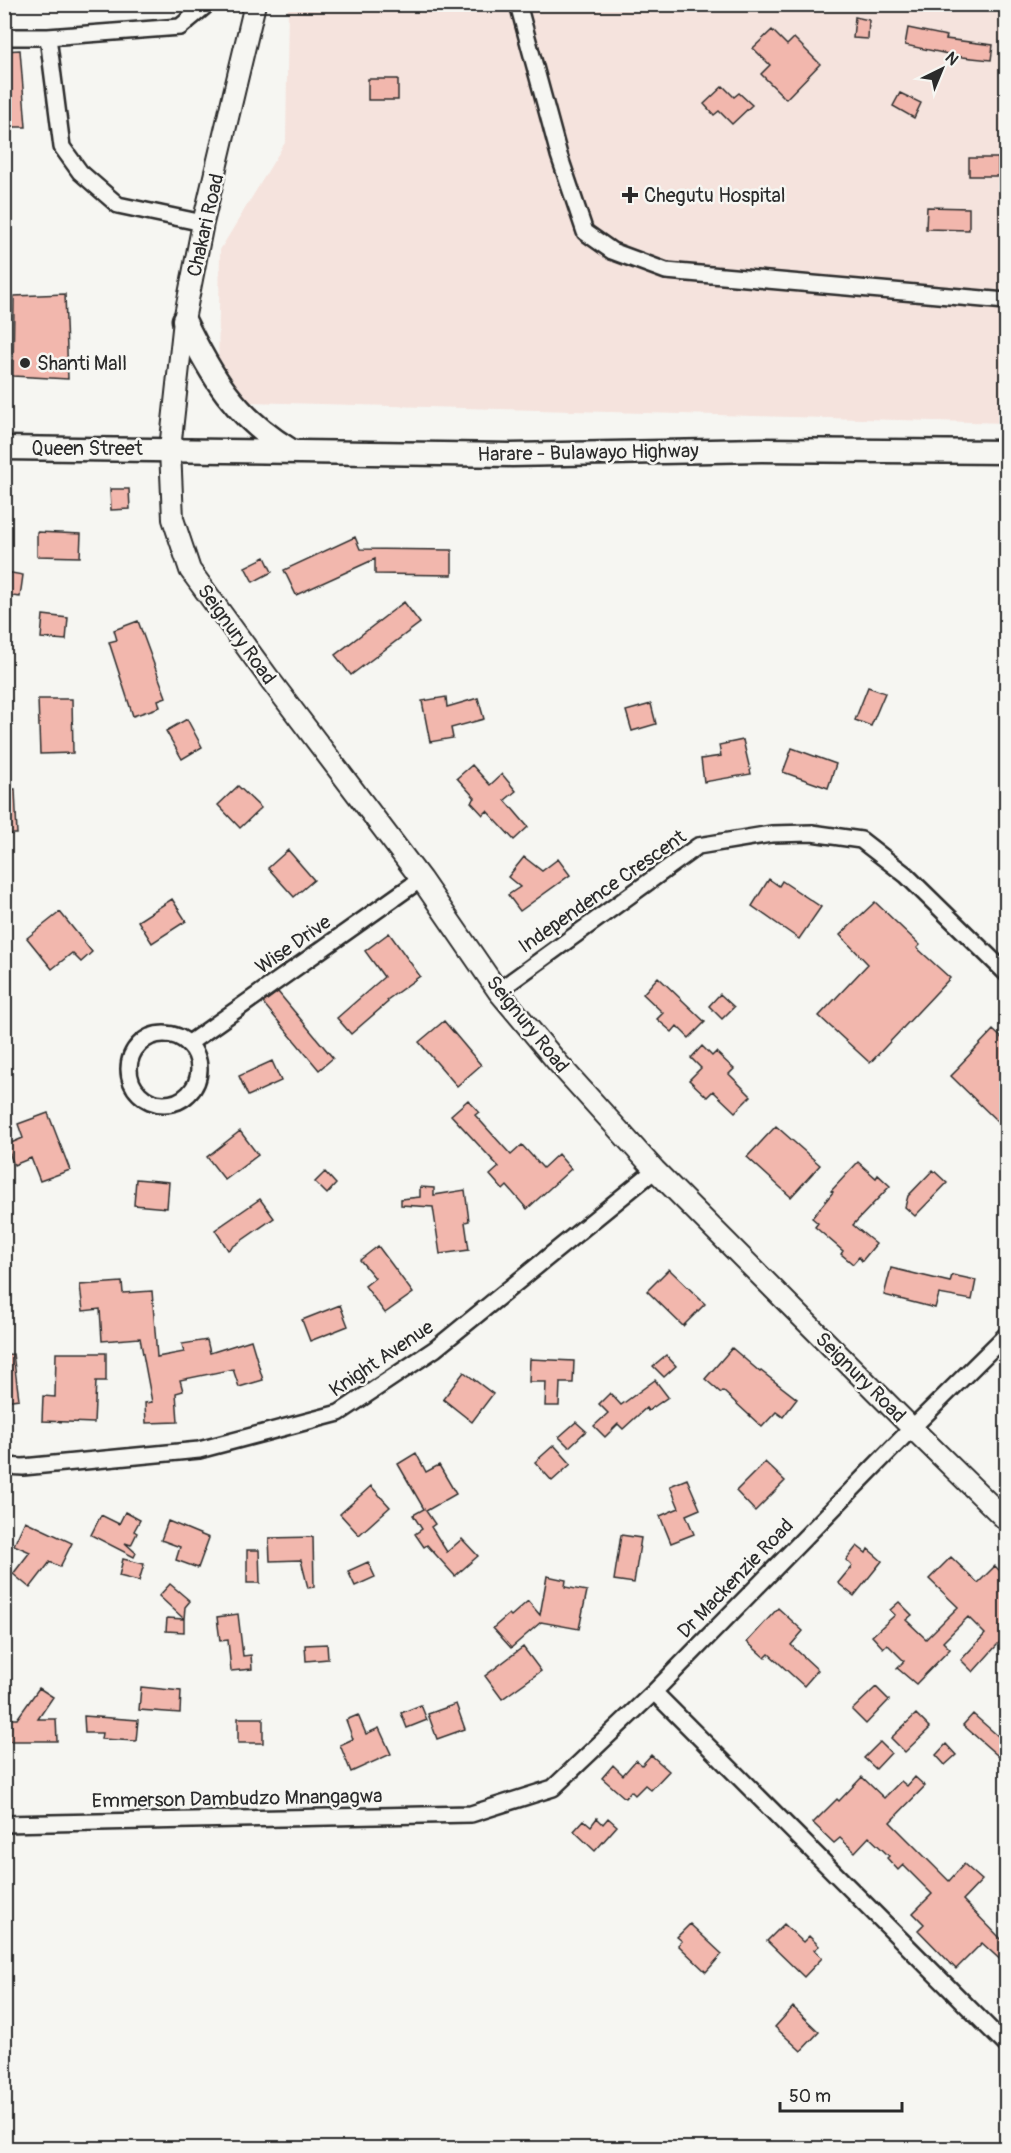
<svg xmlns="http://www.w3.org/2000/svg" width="1011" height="2153" viewBox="0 0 1011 2153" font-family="Pangolin,sans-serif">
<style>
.built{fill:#f5e3dd}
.building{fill:#f2b7ad;stroke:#2b2b2b;stroke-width:1.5}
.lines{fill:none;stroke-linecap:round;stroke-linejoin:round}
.minor-casing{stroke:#2b2b2b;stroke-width:20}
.major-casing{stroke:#2b2b2b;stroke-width:24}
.highway-casing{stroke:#2b2b2b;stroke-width:27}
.minor{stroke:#f6f6f2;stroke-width:15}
.major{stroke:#f6f6f2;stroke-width:20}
.highway{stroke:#f6f6f2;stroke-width:22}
.poi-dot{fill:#2b2b2b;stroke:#f6f6f2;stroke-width:2}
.labels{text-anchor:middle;stroke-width:5;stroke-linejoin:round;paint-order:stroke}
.poi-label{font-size:20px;fill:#2b2b2b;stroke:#f6f6f2;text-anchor:start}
.street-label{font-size:20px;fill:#2b2b2b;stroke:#f6f6f2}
</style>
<rect width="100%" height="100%" fill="#f6f6f2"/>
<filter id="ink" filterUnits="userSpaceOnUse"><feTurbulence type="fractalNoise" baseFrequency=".0167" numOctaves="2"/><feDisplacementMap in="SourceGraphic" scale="12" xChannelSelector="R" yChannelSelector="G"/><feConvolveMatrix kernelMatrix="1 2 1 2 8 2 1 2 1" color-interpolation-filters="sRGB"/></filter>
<g filter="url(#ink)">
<path class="built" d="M288,5H1006V423L249,402L218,370L220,250L286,141Z"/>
<path class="building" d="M855,17L869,20L868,39L853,38Z
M908,28L947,36L946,39L993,45L991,60L962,57L905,45Z
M772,30L787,45L794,38L820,64L786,99L761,74L770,65L753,48Z
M20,50L26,127H4V51Z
M368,79H398V100H368Z
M723,86L734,97L739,93L752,105L732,124L719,111L714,115L704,104Z
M900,93L921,103L914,118L893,106Z
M969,158H998V176H969Z
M927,207L969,208V230L926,229Z
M65,294L68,379L13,376L14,296Z
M110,489H129L130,509L111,510Z
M37,532L81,534L80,557L37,556Z
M355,537L360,549L452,550V575L375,574V559L296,595L284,570Z
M265,557L272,572L253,582L245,567Z
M6,572L23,575L20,597L4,595Z
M404,602L420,623L351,675L335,655Z
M43,615L68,618L66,640L41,638Z
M138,621L166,697L158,700L160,707L133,716L109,642L117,640L114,630Z
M868,687L885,693L871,726L855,720Z
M446,697L447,707L478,698L484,719L451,728L453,738L430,742L422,701Z
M38,699H72L73,753L40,754Z
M651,704L656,724L632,731L626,711Z
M187,719L202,747L182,759L166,731Z
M743,740L751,774L704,782L701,759L721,756L719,745Z
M792,748L836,764L828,788L783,772Z
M472,765L490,785L502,774L516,791L505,800L528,827L514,840L487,811L483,815L471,802L475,798L457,778Z
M238,786L261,808L240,828L218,805Z
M4,789H15L17,834H4Z
M288,850L314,880L294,897L268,868Z
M524,857L542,871L558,859L570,875L520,911L508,895L520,887L508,877Z
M769,879L779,886L782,881L821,907L799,939L752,906Z
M172,899L186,921L152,943L138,921Z
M875,902L920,945L917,948L950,978L870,1063L819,1016L868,964L840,935Z
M60,912L92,952L81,962L72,953L52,969L27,938Z
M389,933L420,976L387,1000L388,1002L351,1034L337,1018L384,977L365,951Z
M658,977L705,1022L689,1038L677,1026L672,1032L657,1019L663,1013L643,994Z
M278,992L333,1058L319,1070L263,1003Z
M720,994L734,1007L722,1019L709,1006Z
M444,1021L481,1065L457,1086L419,1042Z
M993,1030L1006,1042V1117L1000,1124L951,1076L959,1068L958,1067Z
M702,1046L712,1056L716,1052L734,1069L729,1074L751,1096L735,1112L713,1091L707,1097L689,1080L701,1068L691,1058Z
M272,1061L281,1081L248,1096L239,1076Z
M468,1100L479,1112L475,1115L511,1155L522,1145L543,1168L558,1154L571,1169L527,1209L507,1186L503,1190L490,1175L499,1167L451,1115Z
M48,1113L70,1170L40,1181L31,1158L14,1165L6,1145L23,1138L18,1124Z
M776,1126L820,1165L791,1197L747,1157Z
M240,1131L258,1155L225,1180L207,1157Z
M858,1162L876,1178L878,1175L890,1186L853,1225L876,1244L862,1261L859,1257L853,1264L841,1254L843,1251L815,1227L818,1223L812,1218L833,1192L831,1191Z
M933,1170L947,1183L915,1216L905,1207L908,1196Z
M325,1172L336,1184L327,1194L315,1182Z
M136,1179L169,1182L167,1208L134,1205Z
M420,1187L434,1188V1195L465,1190L469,1221L465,1222L469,1250L440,1254L433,1207L401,1205V1199L420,1197Z
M260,1199L274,1218L228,1250L215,1230Z
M378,1246L413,1293L385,1313L365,1286L375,1278L360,1260Z
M891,1268L950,1282L952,1275L976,1280L972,1300L939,1294L935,1308L884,1295Z
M669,1269L705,1304L683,1326L647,1291Z
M122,1282L123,1293L152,1291L157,1357L184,1352L182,1344L207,1340L210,1353L251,1340L263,1380L239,1387L233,1369L180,1380L183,1391L176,1393L178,1422L146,1423L145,1403L152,1402L140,1338L102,1341L100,1309L83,1311L80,1285Z
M340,1305L348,1326L310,1341L302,1320Z
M732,1348L760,1372L761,1371L797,1399L783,1417L776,1412L762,1427L723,1391L721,1393L705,1379Z
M56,1353H106V1381H96L94,1423L42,1421L43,1396L55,1397Z
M13,1354L19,1399L4,1401V1355Z
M666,1355L676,1366L664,1377L653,1366Z
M530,1359L574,1361L573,1383H560L559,1406H545L546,1382H529Z
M464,1372L493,1394L472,1422L443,1399Z
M655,1380L668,1397L648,1411L646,1408L623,1429L618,1424L605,1437L594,1426L608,1413L599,1404L610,1393L621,1405Z
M576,1422L586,1431L569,1447L559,1437Z
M554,1445L571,1464L552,1481L535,1462Z
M416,1453L426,1472L439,1465L456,1494L426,1511L435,1524L431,1527L447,1552L462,1539L478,1556L455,1576L427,1545L424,1547L415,1534L422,1529L413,1515L424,1509L398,1464Z
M765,1462L785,1481L755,1511L736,1491Z
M687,1479L700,1509L686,1515L694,1534L671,1543L660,1516L679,1508L670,1486Z
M371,1486L390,1507L359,1535L340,1514Z
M125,1512L140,1520L134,1531L137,1533L131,1545L125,1543L136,1553L134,1557L91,1535L101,1515L119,1524Z
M25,1521L72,1543L60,1567L50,1562L30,1588L13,1574L30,1552L14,1545Z
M168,1521L209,1538L198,1568L176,1560L180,1547L161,1540Z
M621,1535L641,1538L634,1583L614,1580Z
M313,1537L314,1587L308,1588L301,1560L270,1561L269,1538Z
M857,1546L866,1553L868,1549L882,1561L854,1596L838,1583L852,1566L846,1560Z
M247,1550H259L260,1583H247Z
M951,1557L978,1583L995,1566L1006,1577V1635L973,1672L961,1660L985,1634L968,1617L943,1642L950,1649L916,1684L897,1668L904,1661L887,1644L883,1648L872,1636L895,1615L890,1610L899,1602L912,1615L906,1620L926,1639L958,1607L929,1579Z
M123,1559L144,1564L139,1581L119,1576Z
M368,1562L375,1577L355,1586L348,1571Z
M547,1576L566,1580L565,1587L587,1591L579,1629L541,1622L511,1648L493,1628L509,1614L511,1616L528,1601L540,1615Z
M170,1584L190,1601L185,1607L184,1619L159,1596Z
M778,1608L803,1631L791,1645L818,1670L804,1686L769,1654L765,1658L747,1642Z
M238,1614L243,1656L251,1655L252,1669L231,1671L228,1640L220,1641L217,1617Z
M167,1618L184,1619V1632L166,1631Z
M327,1644L328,1659L306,1661L305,1645Z
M523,1647L541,1671L502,1699L485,1676Z
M141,1687L181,1691L180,1713L139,1710Z
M876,1687L889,1700L866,1724L852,1710Z
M39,1688L53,1697L38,1719H56L57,1741H9V1719H17Z
M456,1704L465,1729L437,1739L428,1714Z
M421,1705L427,1720L407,1728L401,1713Z
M916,1714L930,1728L905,1752L891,1738Z
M973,1714L1006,1743V1763L963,1725Z
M358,1715L366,1734L379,1728L391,1754L351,1772L340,1745L353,1739L346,1720Z
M84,1716L138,1720L136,1741L101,1739L102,1733H85Z
M238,1718H263V1743H238Z
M880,1742L891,1753L876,1769L864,1758Z
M946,1744L956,1755L945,1765L936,1755Z
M651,1755L669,1771L651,1790L645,1785L635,1795L631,1791L625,1798L602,1778L613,1765L623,1775L636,1760L642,1765Z
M862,1777L884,1798L901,1781L907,1786L915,1777L925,1786L890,1822L949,1881L964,1864L982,1880L963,1900L1006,1944V1965L982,1943L956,1969L918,1930L924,1924L913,1913L932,1894L903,1865L898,1870L887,1858L889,1856L869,1837L855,1852L840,1838L834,1843L813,1823L837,1799L839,1801Z
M597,1818L603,1824L608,1818L617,1826L595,1851L574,1831L584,1820L591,1826Z
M690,1924L722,1954L706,1972L678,1945L682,1941L677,1937Z
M784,1924L803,1942L809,1936L819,1946L814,1950L822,1958L804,1977L767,1941Z
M793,2007L819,2032L801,2051L775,2027Z"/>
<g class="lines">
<g class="minor-casing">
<path id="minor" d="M518,4L559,155L585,232L612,251L666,271L1006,301
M4,37H48L62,147L80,172L118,205L203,223
M48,37L180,27L204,7L205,4
M498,991L698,846L771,834L812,833L861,840L906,875L1006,973
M129 1069a35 35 0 1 1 70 0a35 35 0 1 1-70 0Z
M188,1044L421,879
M4,1466L23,1467L199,1450L339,1413L435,1349L655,1170
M654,1692L1006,2045
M4,1824L471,1814L553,1788L654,1692L912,1428L1006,1335"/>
</g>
<g class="major-casing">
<path id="major" d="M255,4L203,223L184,320L170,449L173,519L190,570L271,681L421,879L498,991L558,1063L655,1170L912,1428L1006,1520"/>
</g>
<g class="highway-casing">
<path id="highway" d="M184,320C211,376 235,417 290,450
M4,448L512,455L761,450L1006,452"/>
</g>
<use href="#minor" class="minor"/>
<use href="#major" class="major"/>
<use href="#highway" class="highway"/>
</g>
</g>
<g class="poi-dot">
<path d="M627 186h6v6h6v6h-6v6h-6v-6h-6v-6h6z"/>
<circle cx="25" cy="363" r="6"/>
</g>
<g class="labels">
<g class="poi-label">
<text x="644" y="202">Chegutu Hospital</text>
<text x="37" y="370">Shanti Mall</text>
</g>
<g class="street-label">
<text transform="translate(205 225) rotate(-77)" y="7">Chakari Road</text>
<text x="87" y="455">Queen Street</text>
<text transform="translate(588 452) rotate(-1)" y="7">Harare - Bulawayo Highway</text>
<text transform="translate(237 634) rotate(54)" y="7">Seignury Road</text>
<text transform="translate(602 891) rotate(-35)" y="7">Independence Crescent</text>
<text transform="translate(293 944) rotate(-35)" y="7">Wise Drive</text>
<text transform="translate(528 1024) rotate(51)" y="7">Seignury Road</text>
<text transform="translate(381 1358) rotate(-34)" y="7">Knight Avenue</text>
<text transform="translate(861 1377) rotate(45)" y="7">Seignury Road</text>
<text transform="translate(735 1578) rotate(-46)" y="7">Dr Mackenzie Road</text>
<text transform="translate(237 1798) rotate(-1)" y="7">Emmerson Dambudzo Mnangagwa</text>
</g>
</g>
<rect width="1011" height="2153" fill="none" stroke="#f6f6f2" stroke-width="24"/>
<rect x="12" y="12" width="987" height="2129" fill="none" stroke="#2b2b2b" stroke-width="2" filter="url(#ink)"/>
<g transform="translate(942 69) rotate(43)" stroke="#f6f6f2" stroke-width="4.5" paint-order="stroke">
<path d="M0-4.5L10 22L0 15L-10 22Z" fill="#2b2b2b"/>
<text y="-9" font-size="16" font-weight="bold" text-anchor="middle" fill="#2b2b2b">N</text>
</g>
<path d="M780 2102v9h122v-9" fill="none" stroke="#2b2b2b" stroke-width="3"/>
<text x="789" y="2102" font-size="18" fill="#2b2b2b" stroke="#f6f6f2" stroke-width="4.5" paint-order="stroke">50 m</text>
</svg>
